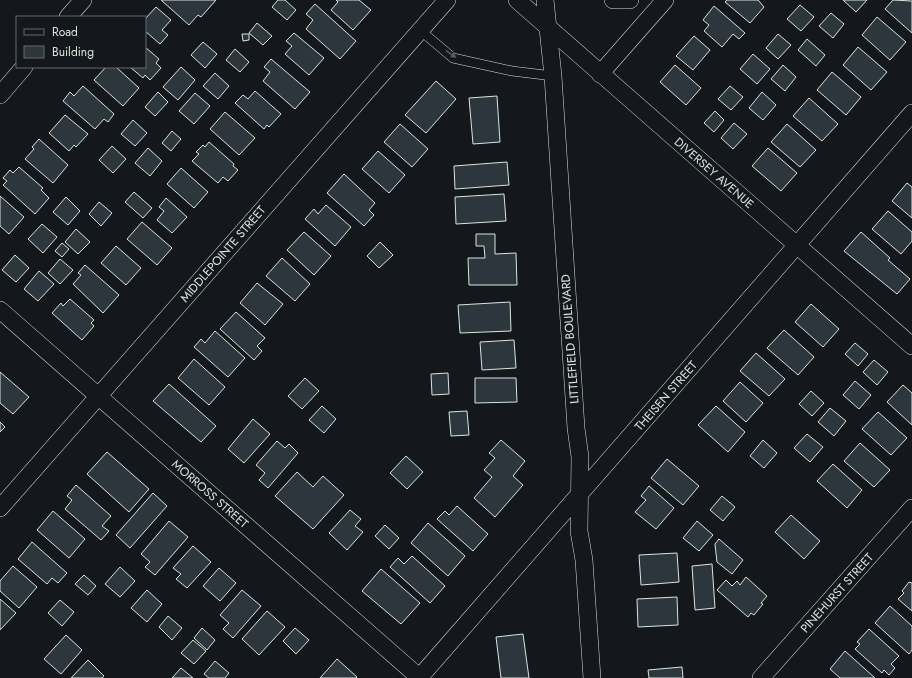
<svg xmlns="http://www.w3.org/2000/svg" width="912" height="678" viewBox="0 0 912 678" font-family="Jost,sans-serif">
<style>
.building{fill:#2c363c;stroke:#d8e6dc}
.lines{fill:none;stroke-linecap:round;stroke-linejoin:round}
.service-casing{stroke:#d8e6dc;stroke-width:10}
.minor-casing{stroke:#d8e6dc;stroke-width:18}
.service{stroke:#14181c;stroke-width:9}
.minor{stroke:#14181c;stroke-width:17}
.oneway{fill:#59605f}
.labels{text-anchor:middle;stroke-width:3;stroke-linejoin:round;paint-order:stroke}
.street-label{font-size:12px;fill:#d8e6dc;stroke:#14181c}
</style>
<rect width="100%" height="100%" fill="#14181c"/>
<path class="building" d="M161,0H216L201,17L198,15L189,25Z
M278,0H285L296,10L287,20L272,7Z
M336,0H359L371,10L353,30L331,10L338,2Z
M727,0H758L764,7L750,23L725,2Z
M843,0H867L856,12Z
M893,0L912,1V33L885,9Z
M315,4L356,41L340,59L306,29L313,20L306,14Z
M800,5L814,17L801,31L787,19Z
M714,6L745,33L739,39L733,34L722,47L704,31L709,25L703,20Z
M156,7L171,20L162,30L168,35L160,44L145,31V19Z
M831,13L844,24L833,38L819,26Z
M877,17L906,42L890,60L862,35Z
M257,23L272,36L263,45L249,33Z
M294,33L324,58L309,75L285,54L292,46L286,41Z
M242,34H249V40L243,41Z
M778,34L791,45L778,59L766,48Z
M694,36L710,50L693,70L676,56Z
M807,39L825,55L816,66L798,50Z
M203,42L217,54L205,68L191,55Z
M145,47L159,59L156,63L161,68L150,80L145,75L143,78L130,67H145Z
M858,47L887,72L871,90L843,65Z
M235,49L249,62L240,72L226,60Z
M753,54L770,69L757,84L740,69Z
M271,59L310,92L295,109L263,81L270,72L264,67Z
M675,65L701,88L686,105L660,82Z
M783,65L796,77L785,91L771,79Z
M106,67H116L139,88L123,106L94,80Z
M181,67L195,80L178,100L163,87Z
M832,72L861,97L846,115L817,90Z
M215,73L229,86L218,99L203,86Z
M436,81L456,99L426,133L405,115Z
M83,86L114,114L108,122L104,119L95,129L63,101L70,92L74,96Z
M730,86L743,97L731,110L718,99Z
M255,91L281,114L269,127L267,125L264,129L235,103L243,95L248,99Z
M158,92L168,102L155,116L145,107Z
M762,92L776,105L763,120L749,108Z
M195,93L210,106L194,124L179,111Z
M497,96L500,142L473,144L469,98Z
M809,98L838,124L822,141L793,116Z
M715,111L724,120L714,132L704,123Z
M225,112L255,138L239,155L210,129Z
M65,115L88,134L76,147L74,145L69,151L49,133Z
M133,120L147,133L135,146L121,134Z
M734,123L747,134L733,149L721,138Z
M400,124L428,149L412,167L384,142Z
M787,124L816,150L800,167L771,142Z
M172,131L181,139L171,151L162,143Z
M39,139L68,165L53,183L25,159L34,149L32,147Z
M209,142L234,164L233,166L238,170L228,181L223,177L218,183L192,161L199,154L196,152L203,145L205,147Z
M112,146L126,159L113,173L99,160Z
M148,148L162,161L150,176L135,163Z
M768,148L797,173L781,191L752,166Z
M378,151L405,175L389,193L362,169Z
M507,162L509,185L455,189L454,166Z
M19,167L43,188L41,190L49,198L35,214L3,185L7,181L3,178L10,170L13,173Z
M181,168L208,192L194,208L167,184Z
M344,174L375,203L369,210L374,215L364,226L327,193Z
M907,183L912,187V218L892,201Z
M134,192L152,208L143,218L125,202Z
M504,194L506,221L456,224L455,197Z
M0,196L24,217L9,234L0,226Z
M66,197L80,211L68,225L53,212Z
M166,198L187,217L172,233L157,220L164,211L159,207Z
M99,202L112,213L101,226L89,214Z
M326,205L351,227L335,246L305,219L314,209L318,214Z
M888,211L912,232V241L901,254L872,229Z
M142,222L172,248L157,265L127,239Z
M42,224L57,237L43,253L28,239Z
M76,229L90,242L78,254L65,242Z
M304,232L331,256L314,275L287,250Z
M861,232L890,258L888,260L910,279L897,294L844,251Z
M476,234H495V254L516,253L517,285H469L468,258H485L484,246H476Z
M380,242L393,255L379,268L367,256Z
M62,243L69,249L62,257L55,251Z
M116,246L141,268L126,285L101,263Z
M15,255L29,268L16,282L2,270Z
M282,258L310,284L295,301L266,276Z
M60,259L73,270L60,284L48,273Z
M85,265L119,295L103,313L73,284L81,275L78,273Z
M39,271L54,284L38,301L24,289Z
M257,283L283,304L265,325L240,303Z
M70,299L94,320L91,323L94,326L82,340L52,313L61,303L63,306Z
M510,302L511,331L460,333L458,305Z
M811,304L839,329L823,347L795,322Z
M236,312L265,338L257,346L262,351L254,360L220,329Z
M784,330L814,357L798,375L767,348Z
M215,331L245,358L228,377L194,347L201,339L205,343Z
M514,340L516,368L482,370L480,342Z
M855,343L868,354L858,366L845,354Z
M756,353L785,379L769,396L740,371Z
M194,359L225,387L209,405L178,378Z
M874,360L888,372L877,385L863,372Z
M0,372L29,397L13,414L0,403Z
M448,373L449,394L432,395L431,374Z
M305,378L319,391L302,409L288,396Z
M475,378H516L517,402L475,403Z
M855,381L871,395L859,409L843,395Z
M740,382L763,403L746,422L723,401Z
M169,384L216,426L201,442L153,401Z
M903,385L912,393V425L887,402Z
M811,391L824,403L812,416L799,404Z
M322,406L336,419L324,433L309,420Z
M716,406L745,432L728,452L698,425Z
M830,408L846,421L834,436L818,422Z
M467,411L469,435L451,436L449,412Z
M878,412L907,438L891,455L862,429Z
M253,419L270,434L244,463L228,449Z
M0,422L5,427L0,432Z
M807,434L823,447L810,462L794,448Z
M501,440L525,461L513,476L523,485L495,517L474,498L492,477L484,470L495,458L489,453Z
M763,440L777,453L764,468L750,456Z
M277,441L285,448L289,444L298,453L268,488L259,480L265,473L256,465Z
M860,443L890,470L874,487L844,461Z
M107,452L149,489L129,512L87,474Z
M406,456L423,472L407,489L390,473Z
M667,459L699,486L683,505L651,478Z
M833,464L862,490L847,508L817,481Z
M297,472L313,487L323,476L344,495L313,529L275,496Z
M76,485L111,516L102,526L109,531L101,540L65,509L72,500L67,496Z
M649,486L674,508L656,529L635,512L646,500L641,496Z
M153,493L167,506L130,548L116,535Z
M722,496L735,507L723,521L710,510Z
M457,506L488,534L473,551L437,519L445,511L449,515Z
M350,510L361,519L355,526L363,532L347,550L329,533Z
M53,511L85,539L69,558L37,530Z
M791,515L820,541L804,559L775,532Z
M169,521L188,537L155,575L145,567L150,562L141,554Z
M697,521L713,535L699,551L683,538Z
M428,523L465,556L448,576L411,543Z
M385,525L399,538L389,549L375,536Z
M719,539L743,560L732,574L717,562L715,544Z
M32,542L67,573L58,583L52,578L47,584L18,559Z
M193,546L211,562L187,588L176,579L181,574L173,568Z
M677,553L679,582L641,585L639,555Z
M412,556L445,586L430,603L390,567L398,558L404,564Z
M712,564L715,608L695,610L692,566Z
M13,566L37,587L19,608L0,591V581Z
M120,567L135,581L120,597L105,584Z
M219,568L236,583L220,601L203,586Z
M381,569L420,603L401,624L362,591Z
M84,575L96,586L88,595L75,584Z
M746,577L767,596L761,603L763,604L754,615L751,613L748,617L717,590L726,580L732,586L737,581L740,585Z
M909,582L912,583V611L898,599L904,593L902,591Z
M147,590L162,604L147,622L131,608Z
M242,590L261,606L233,638L223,629L229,623L220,615Z
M677,597L678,625L638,627L637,599Z
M0,599L16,613L0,630Z
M60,600L74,612L62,626L48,613Z
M890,606L912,626V650L909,654L875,623Z
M267,611L285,627L259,655L242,639Z
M168,616L182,628L172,640L159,627Z
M202,628L215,640L207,650L194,638Z
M295,628L309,640L296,654L283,641Z
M869,629L899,656L891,664L895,668L889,675L884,670L882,673L855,649L860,644L857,642Z
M523,634L529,678H501L496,637Z
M66,635L82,650L61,674L44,659Z
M193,640L206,651L194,664L181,653Z
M845,651L875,678H840L830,669Z
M337,659L357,677L356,678H320Z
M88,660L104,676L102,678H71Z
M215,661L229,673L225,678H209L204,674Z
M682,667L683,678H649L648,670Z
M181,668L193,678H172Z"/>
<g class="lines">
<g class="service-casing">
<path id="service" d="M420,30L453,58L512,71L553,76"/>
</g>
<g class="minor-casing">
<path id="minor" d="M517,0L912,346
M545,0L553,76L576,428L580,457L579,531L584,560L592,678
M613,0H630
M68,17L83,0
M600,74L665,0
M0,95L24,67
M0,310L420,678
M0,508L447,0
M419,678L912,113
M761,678L912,508"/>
</g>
<use href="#service" class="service"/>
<use href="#minor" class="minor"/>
</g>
<defs><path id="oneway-solid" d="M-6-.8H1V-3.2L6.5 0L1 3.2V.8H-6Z"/></defs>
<use class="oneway" href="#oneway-solid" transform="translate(451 54) rotate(34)"/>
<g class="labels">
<g class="street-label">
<text transform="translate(714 173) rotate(41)" y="4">DIVERSEY AVENUE</text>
<text transform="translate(223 254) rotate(-49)" y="4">MIDDLEPOINTE STREET</text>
<text transform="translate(570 339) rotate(-94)" y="4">LITTLEFIELD BOULEVARD</text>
<text transform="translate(666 396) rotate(-49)" y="4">THEISEN STREET</text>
<text transform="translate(210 494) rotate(41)" y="4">MORROSS STREET</text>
<text transform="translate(837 593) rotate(-48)" y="4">PINEHURST STREET</text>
</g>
</g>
<rect x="16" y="16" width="130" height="52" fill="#14181c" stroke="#626a69"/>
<rect x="24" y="29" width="20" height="6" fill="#14181c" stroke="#626a69"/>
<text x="52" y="36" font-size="12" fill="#d8e6dc">Road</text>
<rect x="24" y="46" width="20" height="12" fill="#2c363c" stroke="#626a69"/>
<text x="52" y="56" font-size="12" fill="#d8e6dc">Building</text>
</svg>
